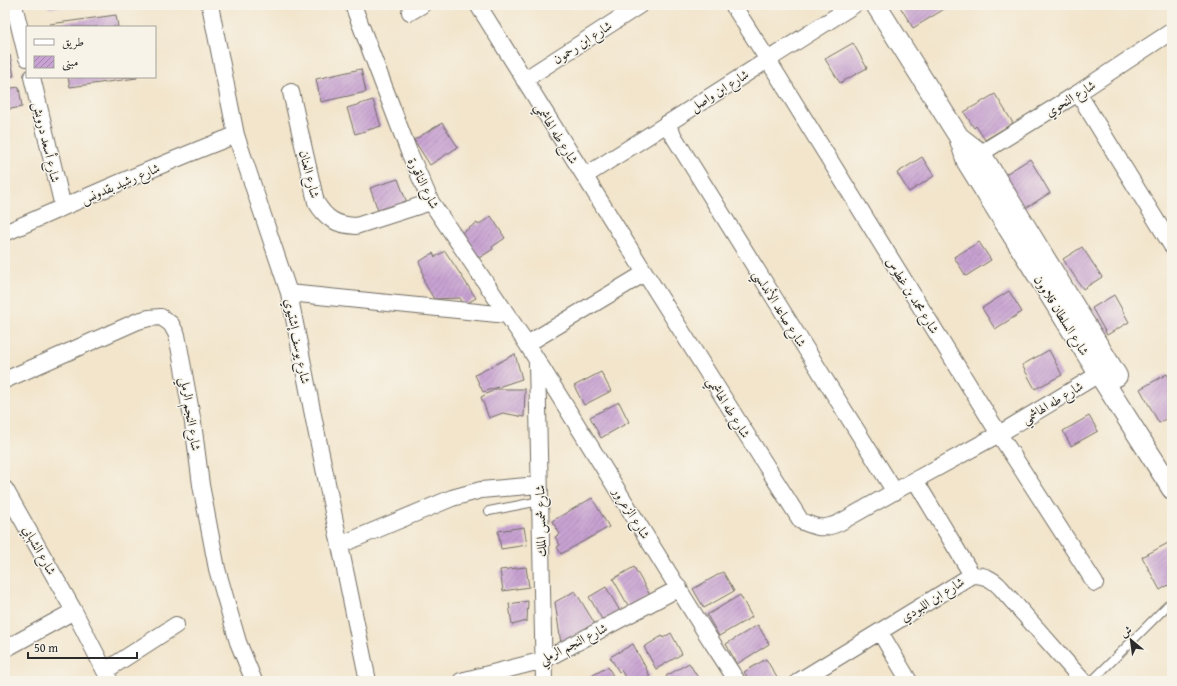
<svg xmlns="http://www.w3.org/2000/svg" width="1177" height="686" viewBox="0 0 1177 686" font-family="'Gentium Book Plus',Amiri,serif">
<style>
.building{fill:url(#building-hatch)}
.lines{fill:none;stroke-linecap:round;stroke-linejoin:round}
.service-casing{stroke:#716c63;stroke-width:10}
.minor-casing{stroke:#716c63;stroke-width:18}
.tertiary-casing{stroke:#716c63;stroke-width:22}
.service{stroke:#fff;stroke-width:8}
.minor{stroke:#fff;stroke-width:16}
.tertiary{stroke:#fff;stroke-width:20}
.labels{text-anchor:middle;stroke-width:3;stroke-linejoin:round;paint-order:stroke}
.street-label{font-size:13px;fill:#2b2b2b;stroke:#f7f3e8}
</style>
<defs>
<pattern id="building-hatch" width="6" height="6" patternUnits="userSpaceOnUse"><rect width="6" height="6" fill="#c8a2d2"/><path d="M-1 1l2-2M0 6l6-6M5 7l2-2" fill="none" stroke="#a384ab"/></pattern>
</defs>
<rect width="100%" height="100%" fill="#f7f3e8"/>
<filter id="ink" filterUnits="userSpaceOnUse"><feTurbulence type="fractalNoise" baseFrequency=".025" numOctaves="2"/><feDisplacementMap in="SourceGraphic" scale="8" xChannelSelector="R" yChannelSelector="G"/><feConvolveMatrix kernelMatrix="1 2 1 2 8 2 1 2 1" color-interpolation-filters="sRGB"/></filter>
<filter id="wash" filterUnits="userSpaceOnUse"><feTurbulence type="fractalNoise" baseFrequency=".012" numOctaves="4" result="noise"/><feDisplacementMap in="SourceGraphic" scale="16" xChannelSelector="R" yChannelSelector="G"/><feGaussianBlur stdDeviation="0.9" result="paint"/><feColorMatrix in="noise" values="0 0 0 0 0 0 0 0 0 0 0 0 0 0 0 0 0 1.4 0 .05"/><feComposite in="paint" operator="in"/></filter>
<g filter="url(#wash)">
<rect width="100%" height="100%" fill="#f2e5cc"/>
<g id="blocks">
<path class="building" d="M48,5H64V6L49,8Z
M899,5H951L913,28Z
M116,15L118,27H50V24Z
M853,43L867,68L840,83L825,59Z
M10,55L14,76L5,77V56Z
M361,69L366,92L321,102L316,79Z
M68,77H137V78L70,87Z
M19,87L22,107L5,110V89Z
M995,94L1013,123L985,140L976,126L974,128L964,112Z
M373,100L381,126L355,134L347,108Z
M442,123L458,147L430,165L414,140Z
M922,157L934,176L909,192L897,173Z
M1030,159L1050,193L1024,209L1004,175Z
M398,179L407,203L379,213L370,188Z
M491,216L505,238L492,247L493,249L476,260L460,234L477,223L478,225Z
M979,242L991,260L966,276L954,257Z
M1082,247L1102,277L1083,289L1063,259Z
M445,251L476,298L464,305L460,298L434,299L424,282L422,268L419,262L433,253L435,257Z
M1009,291L1022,312L995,329L982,308Z
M1114,295L1129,322L1107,335L1092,308Z
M1049,350L1062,375L1035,389L1022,365Z
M515,354L522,379L483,392L475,375Z
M601,372L611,391L584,405L574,386Z
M1167,374L1172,383V415L1159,423L1140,389Z
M496,389H525L524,417L503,413L489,418L481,397Z
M619,402L629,422L601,438L590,417Z
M1089,416L1098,431L1071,446L1063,431Z
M592,498L609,527L561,554L557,547L560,545L555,537L560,534L552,521Z
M524,527L527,545L501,549L498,531Z
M1170,542L1172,545V583L1160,590L1142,557Z
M526,567L529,587L503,591L500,570Z
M634,567L650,595L629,607L613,579Z
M723,572L734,591L704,608L693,589Z
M606,587L620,611L603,621L589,597Z
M575,591L595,624L561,644L555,602Z
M740,595L752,617L719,636L707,615Z
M528,601L527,621L512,625L509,604Z
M758,625L769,644L737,664L726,644Z
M671,633L682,654L656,669L644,647L662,636L663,638Z
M633,644L650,676L641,681H627L621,670L619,672L610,657Z
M766,659L779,681H750L744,672Z
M689,663L700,681H669L666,676Z
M608,667L616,681H592L589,677Z"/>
</g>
</g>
<g filter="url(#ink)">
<use href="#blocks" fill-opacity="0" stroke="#716c63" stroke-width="1"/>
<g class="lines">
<g class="service-casing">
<path id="service" d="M489,511L540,501
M1092,681L1172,601"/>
</g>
<g class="minor-casing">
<path id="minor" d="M14,5L27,58
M210,5L236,135L289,293L314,420L368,681
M353,5L409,152L431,202L527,344L704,630L737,681
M478,5L645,273L801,521C817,528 822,530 839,523L915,480L999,434L1099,374
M733,5L768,60L999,434L1095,583
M410,12L422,5
M32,77L63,207
M524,80L640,5
M291,92L316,202C326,219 336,225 356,226L431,202
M1078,93L1172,246
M666,124L895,492
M970,160L1078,93L1172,31
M585,176L854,5
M5,233C81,199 158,165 236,135
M289,293L507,315
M527,344L645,273
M537,362L544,681
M5,380L138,321L149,318L161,317L171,324L177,335L193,423L201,485L217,569L238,642L254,681
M915,480L972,575
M5,489L74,611L110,681
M340,545L452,498L481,490L539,485
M972,575C984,575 991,578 1000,587L1083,681
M880,632L909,681
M5,649L74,611
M105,671L176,625
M461,681L544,660L679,588
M799,681L972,575"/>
</g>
<g class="tertiary-casing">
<path id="tertiary" d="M876,5L959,137L967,162L1099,374L1172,489
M959,137L981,154L1117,376"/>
</g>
<use href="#service" class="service"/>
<use href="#minor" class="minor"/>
<use href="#tertiary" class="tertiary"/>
</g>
</g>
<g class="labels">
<g class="street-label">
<text transform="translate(582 42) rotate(-33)" y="5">شارع ابن رحمون</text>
<text transform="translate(719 90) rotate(-32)" y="5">شارع ابن واصل</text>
<text transform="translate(1070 98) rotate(-32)" y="5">شارع النحوي</text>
<text transform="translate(557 133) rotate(58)" y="5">شارع طه الهاشمي</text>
<text transform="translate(47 142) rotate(77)" y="5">شارع أسعد درويش</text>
<text transform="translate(310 174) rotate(76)" y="5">شارع العنان</text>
<text transform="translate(120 183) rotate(-23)" y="5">شارع رشيد بقدونس</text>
<text transform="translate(424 183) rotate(64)" y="5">شارع الناقورة</text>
<text transform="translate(913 295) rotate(58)" y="5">شارع محمد بن غطوس</text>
<text transform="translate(780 308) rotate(58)" y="5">شارع صاعد الأندلسي</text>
<text transform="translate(1062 315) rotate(58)" y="5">شارع السلطان قلاوون</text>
<text transform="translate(298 341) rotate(79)" y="5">شارع يوسف إشتيوي</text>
<text transform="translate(1052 402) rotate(-31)" y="5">شارع طه الهاشمي</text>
<text transform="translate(729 407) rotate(58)" y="5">شارع طه الهاشمي</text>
<text transform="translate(191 414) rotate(81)" y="5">شارع النجم الرملي</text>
<text transform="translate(632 513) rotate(58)" y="5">شارع الزعرور</text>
<text transform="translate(540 521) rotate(-91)" y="5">شارع شمس الملك</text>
<text transform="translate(40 550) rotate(61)" y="5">شارع الشهابي</text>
<text transform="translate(932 599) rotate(-32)" y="5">شارع ابن اللبودي</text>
<text transform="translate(573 643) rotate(-27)" y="5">شارع النجم الرملي</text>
</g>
</g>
<rect width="1177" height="686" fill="none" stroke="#f7f3e8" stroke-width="20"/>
<rect x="26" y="26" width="130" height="52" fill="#f7f3e8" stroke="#a5a39c"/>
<rect x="34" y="39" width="20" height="6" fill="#ffffff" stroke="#a5a39c"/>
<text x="62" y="46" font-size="12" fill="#2b2b2b">طريق</text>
<rect x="34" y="56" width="20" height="12" fill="url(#building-hatch)" stroke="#a5a39c"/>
<text x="62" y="66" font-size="12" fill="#2b2b2b">مبنى</text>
<g transform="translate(1131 640) rotate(331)" stroke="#f7f3e8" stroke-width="3" paint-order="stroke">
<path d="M0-3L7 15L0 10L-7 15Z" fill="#2b2b2b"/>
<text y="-6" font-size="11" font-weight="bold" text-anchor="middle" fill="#2b2b2b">ش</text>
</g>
<path d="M28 652v6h109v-6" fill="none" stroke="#2b2b2b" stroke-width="2"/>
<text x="34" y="652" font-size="12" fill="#2b2b2b" stroke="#f7f3e8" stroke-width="3" paint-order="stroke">50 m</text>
</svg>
